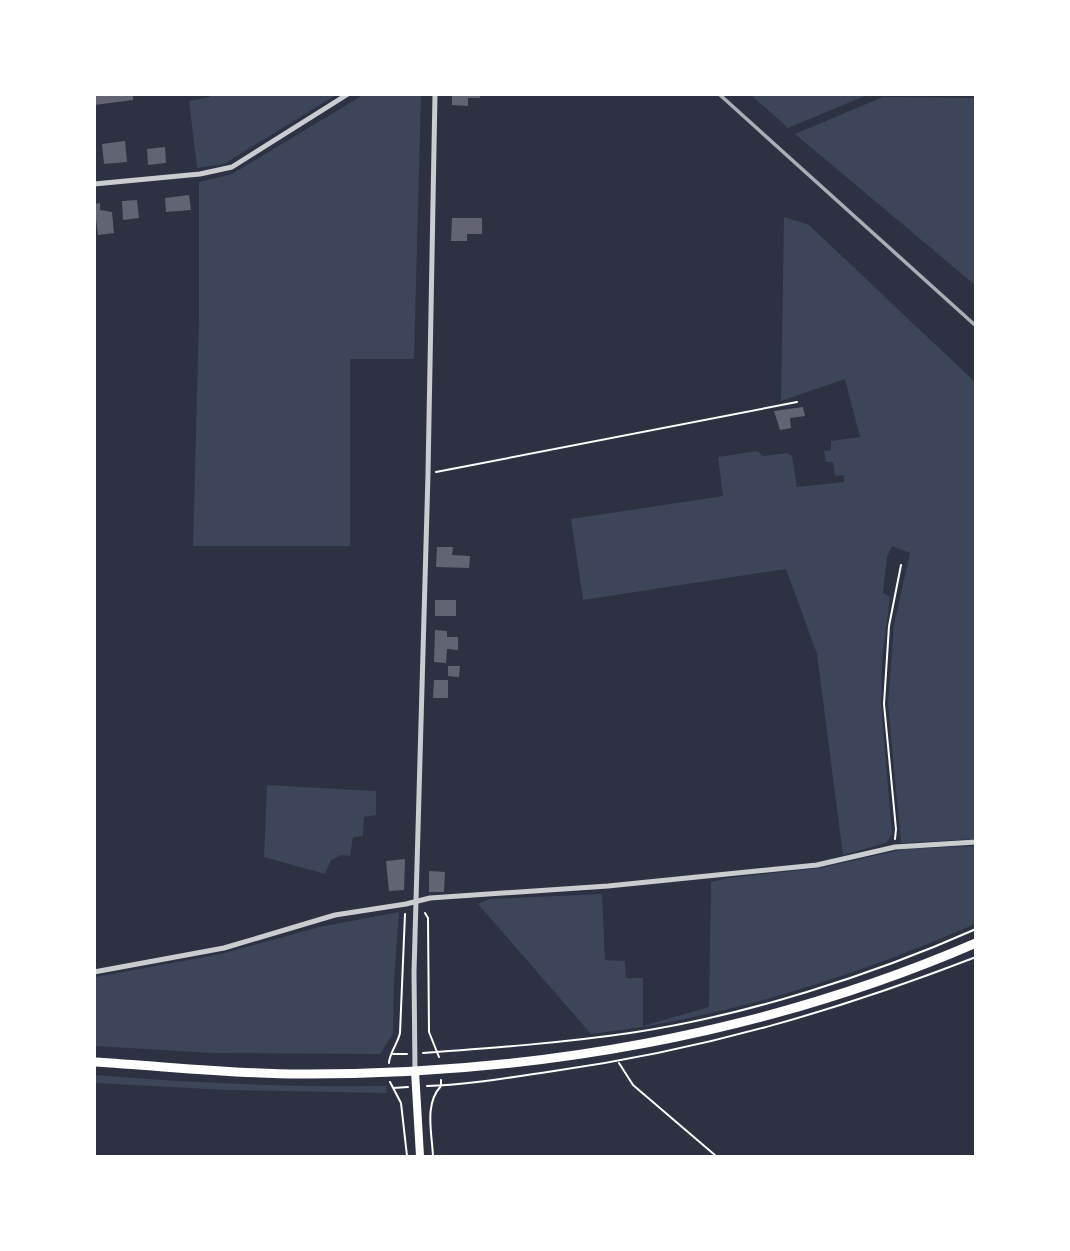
<svg xmlns="http://www.w3.org/2000/svg" width="1070" height="1251" viewBox="0 0 1070 1251" font-family="'Roboto Serif',serif">
<style>
.green{fill:#3c4559}
.building{fill:#626471}
.lines{fill:none;stroke-linecap:round;stroke-linejoin:round}
.path{stroke:#fff;stroke-width:2}
.minor{stroke:#caccd0;stroke-width:5}
.secondary{stroke:#fff;stroke-width:8}
.primary{stroke:#fff;stroke-width:9}
.rail{stroke:#abadb3;stroke-width:3.5}
</style>
<rect width="100%" height="100%" fill="#2d3142"/>
<path class="green" d="M210,95V94L336,95L224,164L197,168L189,101L210,97Z
M363,95H421L414,359H350V546H193L199,317V182L232,174Z
M751,95H867L788,128Z
M883,97L975,98V285L795,134Z
M784,217L809,225L975,382V839L901,843L888,704L894,625L910,553L892,546L887,557L883,593L890,597L882,660L881,704L892,834L886,843L843,855L817,654L786,569L583,600L571,519L723,496L718,457L757,451L763,456L787,453L792,456L797,487L844,482V475L835,476L833,462H826L824,451L831,450V441L860,437L845,379L781,401Z
M267,785L376,791V815L364,817L363,836L353,837L350,856L341,855L331,860L325,874L264,857Z
M975,846V924C854,977 723,1019 591,1034L478,904L489,899L602,894L605,960L625,961L626,978H643V1026L709,1007L711,882L728,878L820,868L905,849Z
M399,912L394,980L393,1034L380,1054L212,1053L95,1046V977L221,954L319,927Z
M94,1075C192,1083 288,1087 386,1086L387,1093L227,1090L95,1083Z"/>
<path class="building" d="M94,94H133V100L94,105Z
M452,94H480V98H468V106L452,105Z
M125,141L127,162L104,164L102,144Z
M165,147L166,163L148,165L147,149Z
M189,195L191,210L166,212L165,198Z
M137,200L139,218L123,220L122,201Z
M100,203V210L112,212L114,233L98,235L94,204Z
M452,218H482V234H467V241H451Z
M803,407L805,416L790,418L791,428L780,430L774,411Z
M437,547H453L452,555L470,556L469,568L436,567Z
M435,600H456V616H435Z
M435,630L447,631V637H458V650L447,649L446,663L434,662Z
M448,666H460L459,677L448,676Z
M434,680H448V698H433Z
M405,859L404,890L389,891L386,861Z
M429,871L445,872L444,892H429Z"/>
<g class="lines">
<path class="path" d="M436,472L797,402
M895,839L896,829L884,704L889,626L901,565
M425,913L428,918L429,1032L439,1057
M423,1053C492,1048 561,1043 630,1033C744,1016 870,976 976,929
M393,1054H407
M389,1063C389,1054 398,1043 400,1033L405,914
M619,1063L633,1085L716,1156
M390,1082L401,1103L407,1156
M427,1086C469,1085 512,1077 554,1071C703,1050 836,1011 976,957
M393,1088L408,1087
M433,1156C432,1133 424,1104 441,1086V1080"/>
<path class="minor" d="M94,184L200,174L232,167L348,94
M94,972L224,948L335,915L406,904L430,898L608,886L817,865L895,847L976,842
M415,1071L414,972L428,474L435,94"/>
<path class="secondary" d="M415,1071L420,1156"/>
<path class="primary" d="M94,1062C163,1066 232,1074 300,1074C531,1075 763,1035 976,943"/>
<path class="rail" d="M719,94L976,326"/>
</g>
<rect width="1070" height="1251" fill="none" stroke="#ffffff" stroke-width="192"/>
</svg>
